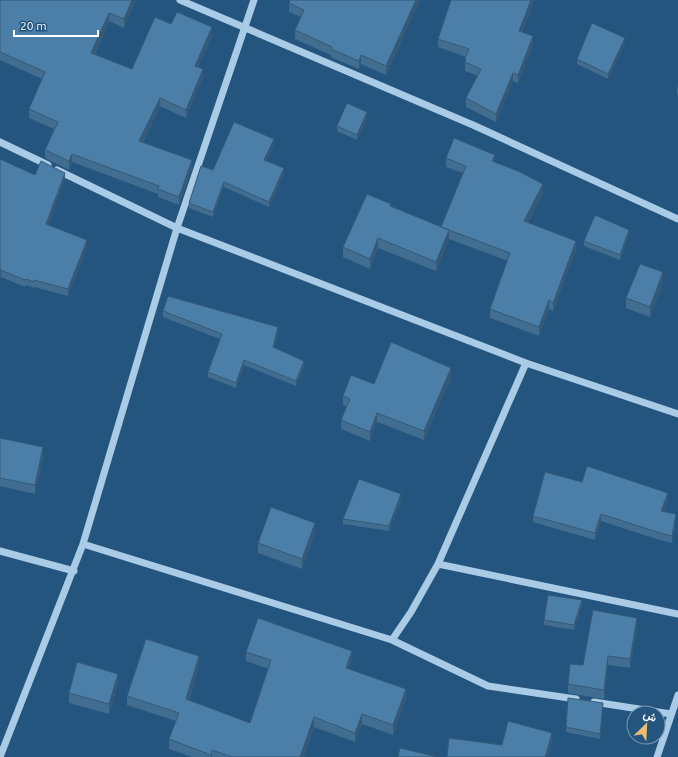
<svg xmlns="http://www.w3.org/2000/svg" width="678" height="757" viewBox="0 0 678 757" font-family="Ubuntu,Vazirmatn,sans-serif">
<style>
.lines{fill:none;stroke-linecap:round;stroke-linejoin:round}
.minor{stroke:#aacbe6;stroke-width:7}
.wall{fill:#416d90}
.shaded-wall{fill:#355976}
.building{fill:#4c7fa8;stroke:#355976}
</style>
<rect width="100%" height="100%" fill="#24557f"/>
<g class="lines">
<path class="minor" d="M180,0L473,125L678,219
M0,142L48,165
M57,170L177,228L526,363L678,414
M83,544L392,640L488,686L576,699
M0,551L74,571
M438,564L678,614
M392,640L411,612L438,564L526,363
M594,702L671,714
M0,757L83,544L177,228L254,0
M657,757L678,695"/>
</g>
<path class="wall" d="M0,0H136L124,28L109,21L95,54L132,69L171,24L212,36L198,67L203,77L186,118L160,106L143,142L192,168L179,205L158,197V194L72,162L69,170L45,158V150L54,129L29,118V109L42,79L0,60Z
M420,0L386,75L361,64L359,69L331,57V55L295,39V30L301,17L289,12V3Z
M451,0H534L522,32L533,45L518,83L513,81L496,122L466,107V98L478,76L465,71V59L466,57L438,47V39Z
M625,43L608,79L577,64V59Z
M678,85V95L677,94V89Z
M367,118L357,140L337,131V126Z
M274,144L266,161L284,174L269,207L224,187L213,217L189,208V203L213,170Z
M446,158L495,162L543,193L528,223L576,250L553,311L549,309L539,336L490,318V309L508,261L449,239L436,271L378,248L370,269L343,257V247L391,207L441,227L463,173L446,167Z
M0,159L35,175L65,179L48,225L87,247L68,296L34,287V288L26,285L25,287L1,277Z
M629,235L620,260L584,246V241Z
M663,283L650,317L626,308V298Z
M163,311L278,332L274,348L304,366L296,386L244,365L236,388L208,377V372L220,339L163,317Z
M451,377L424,440L377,422L370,441L341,429V420L347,407L343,405V396L374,384Z
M0,438L43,456L35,494L0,486Z
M582,482L668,500L664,511L676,521L672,543L660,540L601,521L595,540L533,522V516Z
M401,500L389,531L343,524V519Z
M315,533L302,569L258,553V543Z
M582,605L574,630L544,625V620Z
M637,627L630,668L608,665L604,699L568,693V684L583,665Z
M246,652L352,661L349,669L406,698L393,735L362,724L355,742L314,727L304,757H192L169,749V739L176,721L127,705V696L199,666L189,700L250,723L269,669L246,661Z
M118,684L109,714L69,703V693Z
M603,709L600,739L566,732V727Z"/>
<path class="shaded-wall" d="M132,0H136L124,28V19Z
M416,0H420L386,75V66Z
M531,0H534L519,39V31Z
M109,13V21L91,61V53Z
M212,27V36L195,74V66Z
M533,36V45L518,83V75Z
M625,38V43L608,79V74Z
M361,55V64L359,69V61Z
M203,69V77L186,118V110Z
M513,73V81L496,122V114Z
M160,98V106L139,149V141Z
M367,112V118L357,140V135Z
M274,139V144L264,166V160Z
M72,154V162L69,170V161Z
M495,155V163L492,161Z
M192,160V168L179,205V197Z
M284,168V174L269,207V202Z
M65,173V179L46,231V224Z
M224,182V187L213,217V212Z
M543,184V193L524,230V221Z
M449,230V240L436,271V262Z
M629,230V235L620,260V255Z
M378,238V248L370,269V259Z
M87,240V247L68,296V289Z
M576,241V250L553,311V303Z
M1,270V277L0,284V277Z
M663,272V283L650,317V307Z
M549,300V309L539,336V327Z
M278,327V332L273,352V347Z
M244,360V365L236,388V383Z
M304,361V366L296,386V381Z
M451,368V377L424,440V431Z
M377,413V422L370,441V432Z
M43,447V456L35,494V485Z
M668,493V500L661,518V511Z
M401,494V500L389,531V526Z
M601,514V521L595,540V533Z
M676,514V521L672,543V536Z
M315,523V533L302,569V559Z
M582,600V605L574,630V625Z
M637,618V627L630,668V659Z
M352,651V661L346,677V668Z
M199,656V666L186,708V699Z
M608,656V665L604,699V690Z
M118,674V684L109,714V704Z
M406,689V698L393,735V725Z
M603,703V709L600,739V734Z
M362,714V724L355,742V733Z
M314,717V727L304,757H300Z
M552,733V742L548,757H545Z
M212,750V757H211V755Z"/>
<path class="building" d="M0,0H132L124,19L109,13L91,53L132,69L155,17L171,24L177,12L212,27L195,66L203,69L186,110L160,98L139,141L192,160L179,197L158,189L159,186L72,154L69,161L45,150L58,122L29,109L45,72L0,52Z
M290,0H416L386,66L361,55L359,61L331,49L332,47L295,30L304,10L289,3Z
M451,0H531L519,31L533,36L518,75L513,73L496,114L466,98L481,69L465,62L466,60L465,59L469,49L438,39Z
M592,23L625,38L608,74L577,59Z
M347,103L367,112L357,135L337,126Z
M234,122L274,139L264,160L284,168L269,202L224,182L213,212L189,203L201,166L213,170Z
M454,138L495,155L492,161L518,171L543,184L524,221L576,241L553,303L549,300L539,327L490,309L510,253L449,230L441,227L466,166L446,158Z
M0,159L35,175L41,161L65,173L46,224L87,240L68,289L34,280V282L26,279L25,280L1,270L0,277Z
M367,194L391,204L390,206L449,230L436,262L378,238L370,259L343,247Z
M595,215L629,230L620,255L584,241Z
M640,264L663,272L650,307L626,298Z
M168,296L278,327L273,347L304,361L296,381L244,360L236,383L208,372L222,334L163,311Z
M391,342L451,368L424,431L377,413L370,432L341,420L350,399L343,396L351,375L374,384Z
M0,438L43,447L35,485L0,478Z
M587,466L668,493L661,511L676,514L672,536L660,533L601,514L595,533L533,516L545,472L582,482Z
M359,479L401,494L389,526L343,519Z
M271,507L315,523L302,559L258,543Z
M548,595L582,600L574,625L544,620Z
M593,610L637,618L630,659L608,656L604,690L568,684L570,664L583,665Z
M258,618L352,651L346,668L406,689L393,725L362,714L355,733L314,717L300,757H232L212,750L211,755L169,739L179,713L127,696L146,639L199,656L186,699L250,723L271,660L246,652Z
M77,662L118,674L109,704L69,693Z
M568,698L603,703L600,734L566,727Z
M508,721L552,733L545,757H447L449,738L502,745Z
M400,748L437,757H398Z"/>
<g transform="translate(646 725) rotate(24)"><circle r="19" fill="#24557f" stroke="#7c99b2"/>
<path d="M0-3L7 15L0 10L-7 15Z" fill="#f1bd6d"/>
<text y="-6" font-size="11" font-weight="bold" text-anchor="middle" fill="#ffffff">ش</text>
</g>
<path d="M14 30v6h84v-6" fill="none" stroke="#ffffff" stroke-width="2"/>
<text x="20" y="30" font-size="12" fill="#ffffff" stroke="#24557f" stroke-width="3" paint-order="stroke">20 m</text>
</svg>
